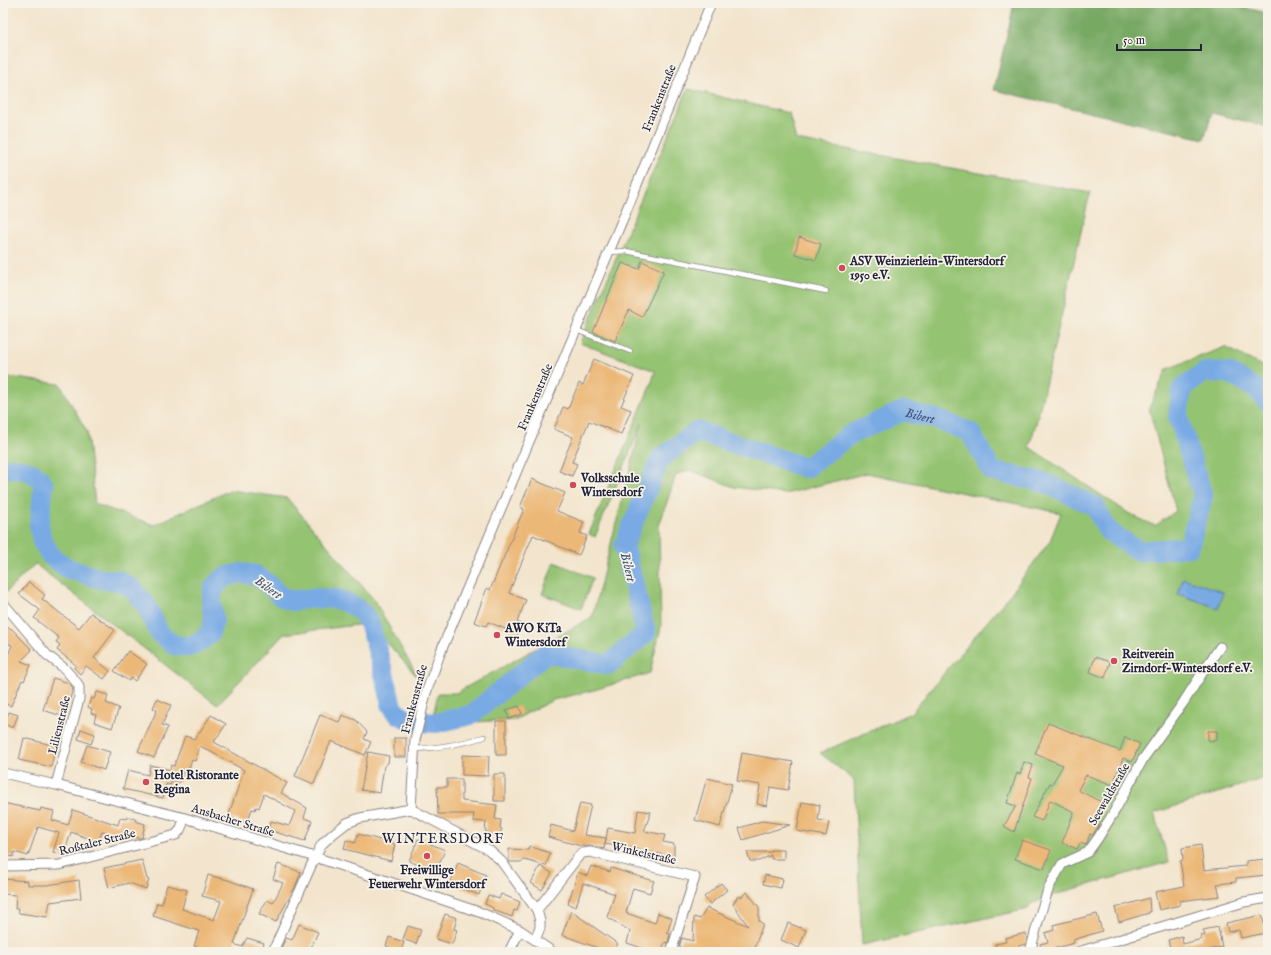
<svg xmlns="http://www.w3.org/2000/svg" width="1271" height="955" viewBox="0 0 1271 955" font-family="'IM FELL English',serif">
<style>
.green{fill:#94c372;stroke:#5b7256}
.forest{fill:#77a964;stroke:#4c6650}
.water{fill:#79aae4;stroke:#4e6690}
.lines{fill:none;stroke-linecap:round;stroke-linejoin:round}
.river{stroke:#79aae4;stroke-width:20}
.building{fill:#ecb877}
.lane-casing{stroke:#8a8484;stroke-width:6}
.street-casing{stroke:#8a8484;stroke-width:11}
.lane{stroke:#fff;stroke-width:4.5}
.street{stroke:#fff;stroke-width:9}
.poi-dot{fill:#d1495b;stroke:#f7f3e8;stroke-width:1.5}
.labels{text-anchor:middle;stroke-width:3.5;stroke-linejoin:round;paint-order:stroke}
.street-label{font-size:12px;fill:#22223b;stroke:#f7f3e8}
.poi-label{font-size:12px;font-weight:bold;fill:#22223b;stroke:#f7f3e8;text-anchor:start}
.water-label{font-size:13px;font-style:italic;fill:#405276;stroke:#f7f3e8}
.quarter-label{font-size:14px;letter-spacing:1px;fill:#22223b;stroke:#f7f3e8}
</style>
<rect width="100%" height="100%" fill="#f7f3e8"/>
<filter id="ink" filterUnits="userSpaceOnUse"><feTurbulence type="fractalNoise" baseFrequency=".025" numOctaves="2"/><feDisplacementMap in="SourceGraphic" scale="8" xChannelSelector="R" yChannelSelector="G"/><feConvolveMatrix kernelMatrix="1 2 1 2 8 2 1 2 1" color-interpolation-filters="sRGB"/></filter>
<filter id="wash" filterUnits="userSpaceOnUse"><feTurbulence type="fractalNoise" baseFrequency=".012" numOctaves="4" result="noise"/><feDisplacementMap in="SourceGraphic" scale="16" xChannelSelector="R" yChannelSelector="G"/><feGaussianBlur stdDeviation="0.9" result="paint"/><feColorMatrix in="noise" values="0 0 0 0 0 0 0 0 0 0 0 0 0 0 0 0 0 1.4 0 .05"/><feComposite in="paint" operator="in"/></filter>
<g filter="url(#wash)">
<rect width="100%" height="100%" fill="#f3e5cd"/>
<path class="green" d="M688,89L789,113L796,140L1090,193L1037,420L1029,447L1128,513L1155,526L1176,511L1149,408L1167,369L1225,347L1268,369V777L1154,813L1169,862L1066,891L1031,904L1028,909L862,945L854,780L820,753L911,713L1012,592L1050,541L1061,513L867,473L785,494L734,487L690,470L676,475L659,526L661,627L650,673L594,690L553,700L514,720L473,722L430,730L438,693H456L592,617L642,423L595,537L589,534L653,379L655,371L580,343Z
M3,374L9,377L60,384L87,432L95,504L154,525L230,490L287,498L374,600L419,679L371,624L356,625L284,634L217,705L35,564L4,594Z
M554,562L593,578L581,609L542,594Z"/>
<path class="forest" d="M1011,3H1237V6L1268,13V127L1212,113L1204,139L994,90L1014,4Z"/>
<path class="water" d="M1183,578L1223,592L1218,608L1178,594Z"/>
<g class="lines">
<path class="river" id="s1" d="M3,469C14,467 29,469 38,477C40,479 42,483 44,485L39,526L42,541L51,556L67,568L101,579L120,581L133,589L146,605L160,634L174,645L189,647L200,642L210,633L214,620L211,600L214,587L225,577L241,573L255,575L267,583L280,596L292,601L313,598L338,599L354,606L364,615L370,625L388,688L391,704L398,714L411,721L436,723L471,715L546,653L608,665L646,633L624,545L660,459L697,431L806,468L851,434L903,411L936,419L970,432L992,471L1043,482L1095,506L1108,531L1139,551L1189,547L1203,496L1178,416L1182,388L1205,372L1229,373L1258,390L1268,402"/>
</g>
<g id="blocks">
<path class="building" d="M799,237L821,244L816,260L795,254Z
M642,261L664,271L642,317L629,310L615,341L593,332L622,263L639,269Z
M594,359L634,376L621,406L631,410L621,434L589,421L572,462L577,464L572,476L559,471L573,437L554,429L563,407L568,409L579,383L583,385Z
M532,479L565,493L557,511L584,522L580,533L587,536L579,555L533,535L509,593L526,600L517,622L522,624L518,634L488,622L486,626L474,622L487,588L490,590L524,509L520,507Z
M29,582L45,595L42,599L79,628L91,613L115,630L94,658L110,671L104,679L86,666L80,674L74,668L76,665L57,650L60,645L56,642L59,638L34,618L40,610L19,594Z
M3,626L12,629L32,650L21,661L31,665L24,681L22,680L11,706L3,703V669L12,645L3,642Z
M128,651L147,664L135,681L131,678L129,681L114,671Z
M1095,657L1110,662L1105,678L1090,672Z
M53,678L69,683L73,688L65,717L43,710Z
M97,692L108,695L106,703L119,708L112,728L94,722L96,715L91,713L92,709L88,707L91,698L94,699Z
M157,699L171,705L162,725L168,727L154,758L138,751L157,710L153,708Z
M519,706L522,714L509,719L506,710Z
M9,712L18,715L13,728L4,724Z
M211,715L226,724L214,742L287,783L281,793L307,808L304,818L312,821L305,841L268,830L271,821L289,826L295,811L264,794L259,808L256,807L255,810L252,809L247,823L228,817L244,770L200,746L195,761L192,760L188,771L184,770L179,783L171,780V785L166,784L163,798L123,789L128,770L148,775L150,765L170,770L171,765L174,766L185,736L195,739Z
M320,715L339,722L342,715L356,720L367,732L364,739L371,742L365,755L331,741L314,784L295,776Z
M496,721H506V755H496Z
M1048,723L1120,751L1125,737L1140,744L1132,762L1123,758L1113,785L1086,775L1078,790L1105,804L1095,823L1099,825L1093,835L1090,834L1086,845L1080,843L1077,849L1062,843L1074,812L1050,800L1042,821L1032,817L1050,783L1052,784L1063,765L1035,754Z
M81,729L95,734L91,744L78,739Z
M1208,731H1217V740L1208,741Z
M24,738L56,746L51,767L19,760Z
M394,738H406V757H394Z
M87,745L110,752L104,770L81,762Z
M368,752L389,756L388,763L384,766L380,793L361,790Z
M742,753L793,762L788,790L770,787L767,806L757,804L760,785L737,781Z
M462,755L489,756L488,776L462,775Z
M1024,762L1033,765L1029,777L1032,778L1014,832L1004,826L1016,806L1007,803L1017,773L1020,774Z
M494,774H505V801H494Z
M707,778L732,784L720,827L695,820Z
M447,779H462V801L497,805L495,819L501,820L500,828L502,829L498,837L485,831L486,822L473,821L474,814H438L437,787H447Z
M802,802L820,805L818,820L829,822L826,836L797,831Z
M3,803L40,811L41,808L54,811L52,820L68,825L73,810L118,825L120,818L127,819V817L136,819L135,821L145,824L142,838H139L129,836L128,839L102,832L98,842L71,832L64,855L53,852L59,833L38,827L28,856L14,852L13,857L3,854Z
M580,803L591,805L584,835L606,838L604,849L591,846H581L548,837L551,825L573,831Z
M638,810L651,812L644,831L665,835L663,842L674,844V858L664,856V855L636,849V850L624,846L623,847L605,844L608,828L635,833Z
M762,821L790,825L743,840L739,828Z
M358,834L395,844L391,861L344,849L346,840L355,843Z
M418,839L445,850L436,872L409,861Z
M1022,840L1051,850L1044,869L1015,859Z
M1201,845L1204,870L1246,866V861L1266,859L1267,875L1236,878V882L1217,884L1220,896L1179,901L1180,905L1159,910L1155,892L1184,886L1180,861L1183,860L1182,848Z
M529,846L550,853L546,866L525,860L520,862H509V849L528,850Z
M771,850H784V859H771V855L759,861H750L747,852H771Z
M142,860L147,879L149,880L146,889L129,883L109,888L104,868Z
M458,863L486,875L479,895L450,884Z
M278,864L301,872L295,887L276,922L259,914L267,900L273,903L283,883L273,879Z
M540,866L552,873L542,890L531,883Z
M591,866L610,872L611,868L654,881L650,893L633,888L626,913L655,923L658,913L672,918L667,933L670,934L668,943L665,942L661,952H654L627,943L630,931L607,917L615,894L583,883L576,907L568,904L578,872L587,876Z
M208,875L228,880L253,889L234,944L242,947L247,938L264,943L261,952H213L194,946L199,931L153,916L157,903L162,904L167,885L187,890L182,909L214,920L221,901L202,896Z
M765,875L783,879L781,888L763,884Z
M3,879L28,881V885H47L79,880L81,898L50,902L47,917L19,913L18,909H15L16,895L3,894Z
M721,883L727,890L710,904L704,897Z
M747,892L759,907V921L763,924L753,952H684L685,948L679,947L682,938L693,941L694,917L700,919L707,908L748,926L733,904L738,896L741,897Z
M501,894L520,902L517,911L514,910L512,917L493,910V908L485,904L488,895L499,899Z
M1149,898L1150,912H1149V913L1119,922L1115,908Z
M571,911L618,944L612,952H595L598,948L562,935Z
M445,914L457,918L454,929L457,930L452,944L436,939Z
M1097,914L1102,931L1073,940L1074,943L1042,952L1040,944L1048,942L1045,933L1054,930L1053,925Z
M1262,915L1266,933L1241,938L1239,930L1228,932L1226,923Z
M788,923L806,930L799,948L781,940Z
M299,924L318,932L309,952H279L286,938L292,940Z
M408,926L421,930L416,944L403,939Z
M1218,927L1222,947L1199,952H1163V949L1170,947L1168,940L1182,936L1183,944L1202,939L1201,936L1205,935L1203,930Z
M1026,933L1027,939L1026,944L1018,946L1019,952H997L995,944L1006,942L1005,938Z
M389,937L404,942L401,951L386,946Z"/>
</g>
</g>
<g filter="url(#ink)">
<use href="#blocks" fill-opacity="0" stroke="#8a8484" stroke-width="1"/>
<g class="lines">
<g class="lane-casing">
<path id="lane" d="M609,252L626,251L826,291
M576,330L630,351
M415,749C439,748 461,744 484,737"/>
</g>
<g class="street-casing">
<path id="street" d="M3,603L47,655L64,668L77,683L79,687V699L56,785
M3,773L56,785L185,818L315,857L482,913L520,930L553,952
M411,809L415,740L426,693L441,651L629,204L711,3
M3,866L59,865L176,835L180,830L185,818
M537,910L578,857L583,853L590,852L695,877L671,952
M274,949L315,857L322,844L334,833L347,823L360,818L411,809L489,850L501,861L537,910L540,921V928L535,940
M509,952L520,930
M1030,952L1039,918L1049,887L1062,864L1088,852L1098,838L1114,812L1143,759L1183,703L1208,664L1220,647
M1078,952L1244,902L1268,898"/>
</g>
<use href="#lane" class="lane"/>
<use href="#street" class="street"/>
</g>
</g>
<g class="poi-dot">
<circle cx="842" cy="268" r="4"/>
<circle cx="573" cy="485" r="4"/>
<circle cx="497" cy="635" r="4"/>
<circle cx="1114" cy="661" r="4"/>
<circle cx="146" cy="782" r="4"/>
<circle cx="427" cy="856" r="4"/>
</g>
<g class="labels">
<g class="street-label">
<text transform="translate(659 98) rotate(-68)" y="4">Frankenstraße</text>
<text transform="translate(535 397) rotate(-67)" y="4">Frankenstraße</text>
<text transform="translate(414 699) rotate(-75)" y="4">Frankenstraße</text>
<text transform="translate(59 725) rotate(-76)" y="4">Lilienstraße</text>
<text transform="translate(1109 794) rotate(-60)" y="4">Seewaldstraße</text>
<text transform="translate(233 820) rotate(17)" y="4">Ansbacher Straße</text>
<text transform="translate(97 842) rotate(-14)" y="4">Roßtaler Straße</text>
<text transform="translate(644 853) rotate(13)" y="4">Winkelstraße</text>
</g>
<g class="poi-label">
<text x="850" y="265">ASV Weinzierlein-Wintersdorf<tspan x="850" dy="14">1950 e.V.</tspan></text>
<text x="581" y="482">Volksschule<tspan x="581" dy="14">Wintersdorf</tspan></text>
<text x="505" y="632">AWO KiTa<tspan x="505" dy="14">Wintersdorf</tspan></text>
<text x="1122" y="658">Reitverein<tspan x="1122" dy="14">Zirndorf-Wintersdorf e.V.</tspan></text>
<text x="154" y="779">Hotel Ristorante<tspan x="154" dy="14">Regina</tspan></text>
<text x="427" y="874" text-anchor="middle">Freiwillige<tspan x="427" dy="14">Feuerwehr Wintersdorf</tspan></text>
</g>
<g class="water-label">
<text dy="5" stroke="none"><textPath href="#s1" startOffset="1406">Bibert</textPath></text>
<text transform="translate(629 567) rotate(76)" y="5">Bibert</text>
<text transform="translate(269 587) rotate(35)" y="5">Bibert</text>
</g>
<g class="quarter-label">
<text x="443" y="843">WINTERSDORF</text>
</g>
</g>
<rect width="1271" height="955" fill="none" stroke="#f7f3e8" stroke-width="16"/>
<path d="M1117 44v6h84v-6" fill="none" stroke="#22223b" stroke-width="2"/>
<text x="1123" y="44" font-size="12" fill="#22223b" stroke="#f7f3e8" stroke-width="3" paint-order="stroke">50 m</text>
</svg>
